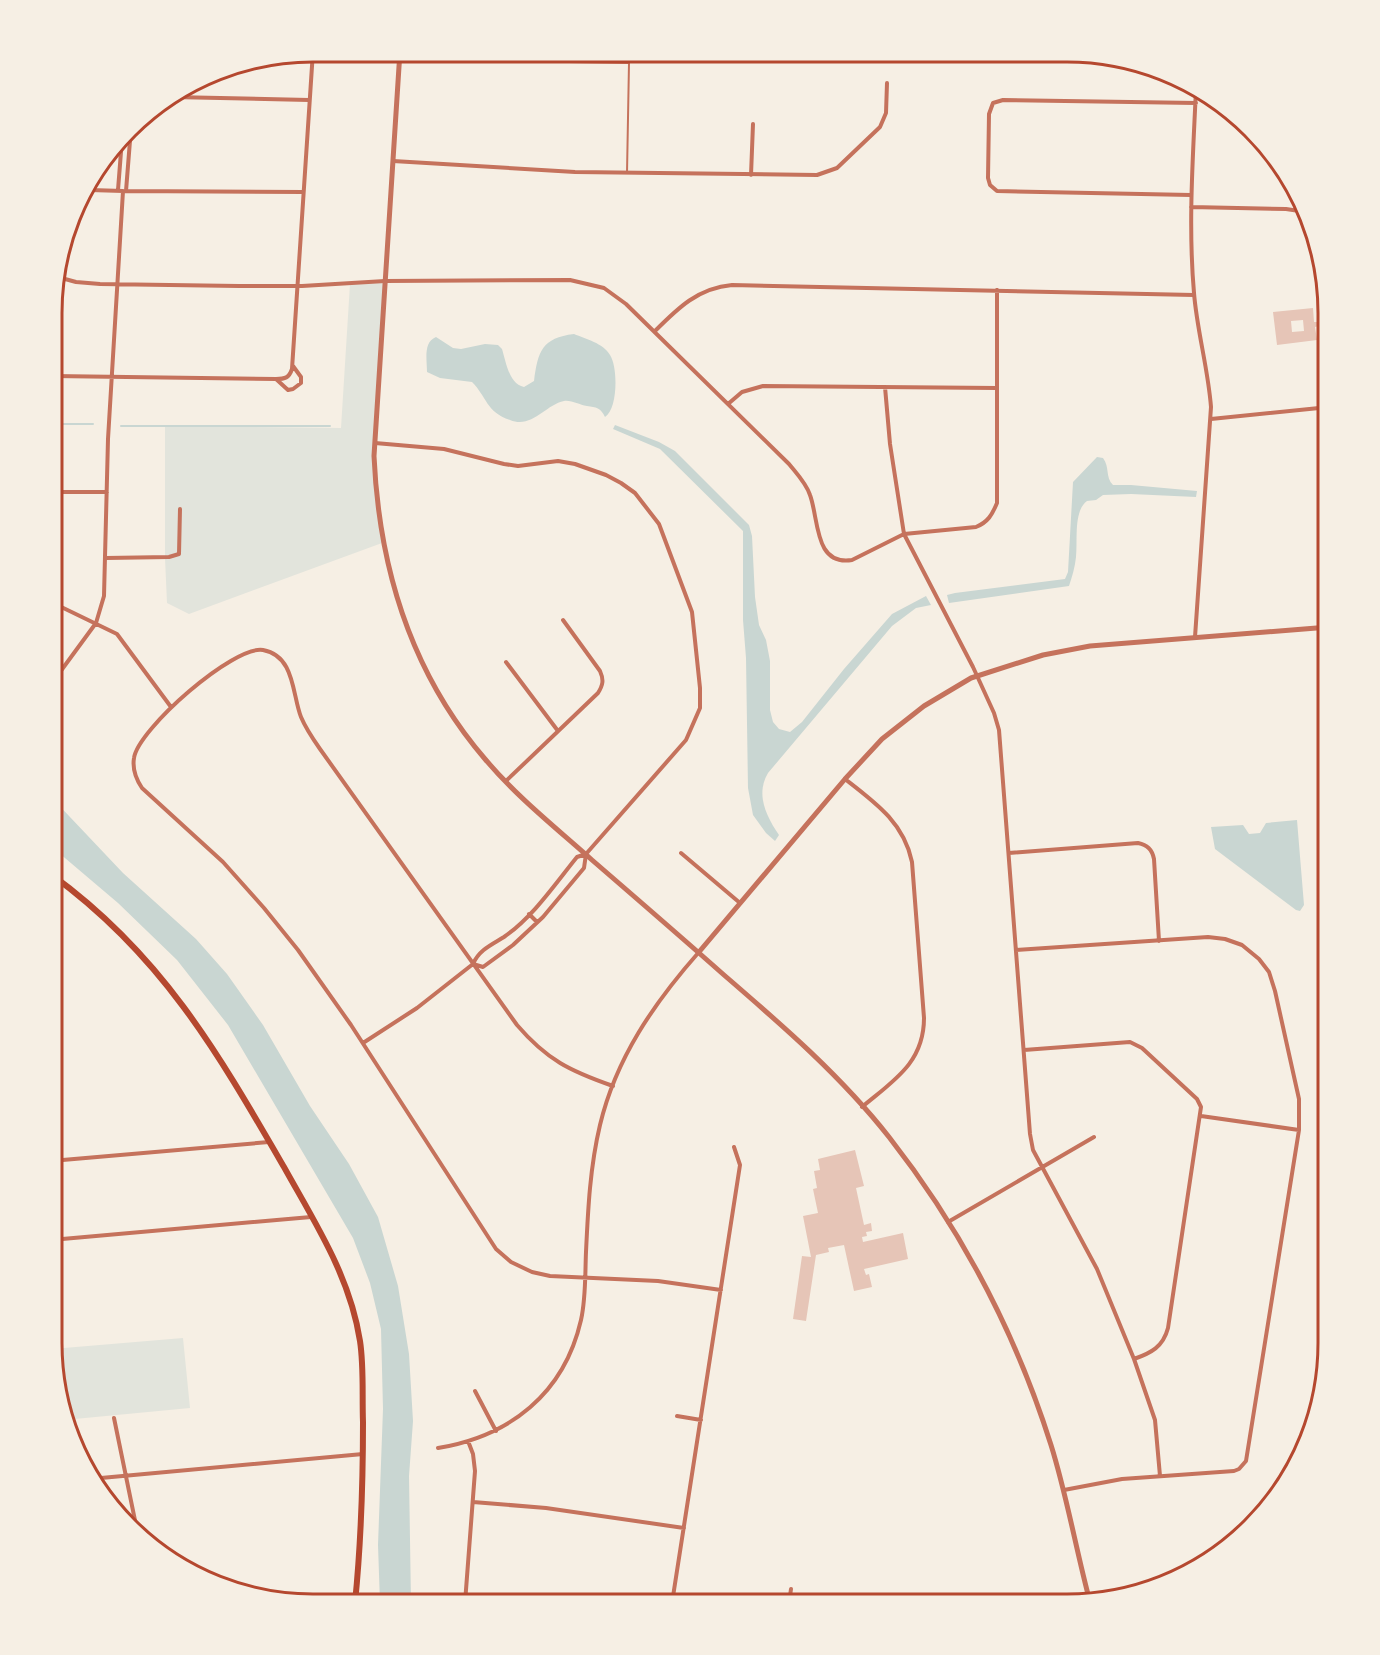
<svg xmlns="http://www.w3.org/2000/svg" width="1380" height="1655" viewBox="0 0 1380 1655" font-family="Commissioner,sans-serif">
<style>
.green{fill:#e2e4dc}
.water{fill:#c9d6d2}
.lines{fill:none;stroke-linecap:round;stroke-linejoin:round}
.stream{stroke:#c9d6d2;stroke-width:2}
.building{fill:#e6c5b7;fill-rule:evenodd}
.service{stroke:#c5725c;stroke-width:2}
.minor{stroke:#c5725c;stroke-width:4}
.tertiary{stroke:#c5725c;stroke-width:5}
.secondary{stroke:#b5482f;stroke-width:6}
.rim{fill:none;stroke:#b5482f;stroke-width:3}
</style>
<rect width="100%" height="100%" fill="#f6efe4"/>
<path class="green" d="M384,281L376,428V487L382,543L189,614L167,603L165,558V426L341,428L350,284Z
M183,1338L190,1408L64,1420L60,1410L52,1349Z"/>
<path class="water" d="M574,334C586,339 603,343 610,355C618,367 618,409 605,417C601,408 596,407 587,406C579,405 572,400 564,401C545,405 532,429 510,420C486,412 487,397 472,382L440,378L427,372C427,360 423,342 436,337L453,348L461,349L485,344L498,345L502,349C506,362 509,384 524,387L534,381C538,351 542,338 574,334Z
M615,425L659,442L675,451L749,525L752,536L755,597L759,625L766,640L770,661V710L773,722L779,729L790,732L802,722L844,669L892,614L926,596L931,605L916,608L892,626L768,773C755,795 767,817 779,835L775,841L766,833L753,815L748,788L746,658L743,620V531L660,449L613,429Z
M1097,457L1103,458C1110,467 1105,477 1113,485H1131L1197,491L1196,497L1131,494L1103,495L1096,500L1087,501C1073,511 1078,542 1076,557C1075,567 1072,577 1069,586L949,603L947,595L955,593L1065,579L1068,572L1073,482Z
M52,798L123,873L196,939L227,974L263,1025L310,1106L349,1164L378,1217L398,1286L409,1354L413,1421L409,1476L411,1603H380L378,1545L383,1409L381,1329L370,1283L353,1238L228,1025L177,960L118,903L52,847Z
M1297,820L1304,905L1300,911L1296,910L1215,849L1211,827L1243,825L1249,834L1260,833L1266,823Z"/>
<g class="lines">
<path class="stream" d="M53,424H93
M121,426H330"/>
</g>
<path class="building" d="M1313,308L1314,322H1319V326L1315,327L1317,340L1277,345L1273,312ZM1303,320L1304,331L1292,332L1291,321Z
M855,1150L864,1186L856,1188L864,1225L871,1223L872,1231L866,1232L867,1236L862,1237L863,1242L903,1233L908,1259L864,1269L866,1275L869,1274L872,1287L854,1291L844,1245L828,1248L829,1252L816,1255L806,1321L793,1319L802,1256L811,1257L803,1216L818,1213L813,1189L817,1188L814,1171L820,1170L818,1159Z"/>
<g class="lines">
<path class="service" d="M400,59L629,63L627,173
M516,61L517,52
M530,61L531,52"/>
<path class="minor" d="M172,97L309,100
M393,161L575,172L817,175L837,168L880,127L886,113L887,83
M751,175L753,124
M84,187L90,190L123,191L303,192
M118,190L122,139
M126,191L131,128
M1191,195L997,191L990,185L988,178L989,114L993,103L1003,100L1196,103
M1191,207L1286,209L1306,212
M54,276L76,282L100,284L239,286H302L385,281L570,280L604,288L626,304L789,464C797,474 806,483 810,495C819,519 814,566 852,560L904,534L976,527C988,522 992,515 997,503V290
M655,331C678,308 698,288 732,285L1194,295
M53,376L276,379L288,390L293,389L301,383V377L293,366
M276,379C285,379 289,378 292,369L313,51
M885,387L890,444L904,534L973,667L994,713L999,730L1030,1134L1033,1150L1097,1269L1134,1359L1155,1420L1160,1476
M728,404L742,392L763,386L997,388
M1211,419L1329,407
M53,492H107
M106,558L169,557L179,554L180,509
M53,603L117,634L171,707
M1195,637L1211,407C1208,368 1197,331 1194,293C1188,225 1193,157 1196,89
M506,662L558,731
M52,683L96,623L104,596L108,439L123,191
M845,779C876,803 904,823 912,862L924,1018C924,1063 893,1081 862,1107
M506,781L598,693C603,685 604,680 600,671L563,620
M681,853L740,903
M1009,853L1138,843C1147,845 1152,849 1154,859L1159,941
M529,914L537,922
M1016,950L1208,937L1225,939L1242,945L1259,959L1269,972L1275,991L1299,1099V1130L1246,1461L1239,1469L1234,1471L1122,1479L1064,1490
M473,964L483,967L513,945L543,917L584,868L586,854
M363,1043L417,1008L473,964C479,950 491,945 504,937C533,917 555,884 577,857L586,854L686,740L700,708V688L692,612L659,524L635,493L621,483L606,475L575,464L558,461L518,466L504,464L444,449L375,443
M1024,1050L1130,1042L1142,1048L1197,1099L1201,1107L1168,1328C1163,1347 1151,1353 1134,1359
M613,1086C570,1071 547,1060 517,1025L320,749C313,739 306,729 301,717C292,694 295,656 263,650C234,645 138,729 134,758C132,770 136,779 142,788L223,862L264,908L298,950L351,1025L496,1249L511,1262L532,1272L550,1276L658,1281L721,1290
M1201,1116L1299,1130
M51,1161L269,1142
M948,1222L1094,1137
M51,1240L311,1217
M475,1391L496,1431
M677,1416L701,1420
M114,1418L138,1535
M438,1448C510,1436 564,1394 581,1320C586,1298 585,1274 586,1252C588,1209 590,1167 600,1125C616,1058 654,1003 699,952
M90,1479L363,1454
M473,1502L546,1508L684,1528
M466,1599L497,1603
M465,1603L475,1471L473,1454L468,1441
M672,1603L740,1165L734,1147
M789,1603L791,1589"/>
<path class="tertiary" d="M400,51L374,456C379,567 411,673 485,759C517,797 555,827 592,860C636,898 680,936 724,975C782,1025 841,1076 889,1137C961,1229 1016,1334 1051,1445C1067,1496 1076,1550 1090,1602
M699,952L845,779L882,739L924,706L971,678L1043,655L1090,646L1329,627"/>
<path class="secondary" d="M52,875C162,955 218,1053 284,1167C315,1223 350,1276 360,1341C364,1367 362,1395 363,1422C363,1483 361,1543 355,1603"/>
</g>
<path d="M0 0H1380V1655H0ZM313 62H1067A251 251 0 0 1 1318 313V1343A251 251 0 0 1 1067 1594H313A251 251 0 0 1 62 1343V313A251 251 0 0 1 313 62Z" fill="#f6efe4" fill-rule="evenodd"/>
<path class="rim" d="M313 62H1067A251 251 0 0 1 1318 313V1343A251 251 0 0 1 1067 1594H313A251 251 0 0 1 62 1343V313A251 251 0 0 1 313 62Z"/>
</svg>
